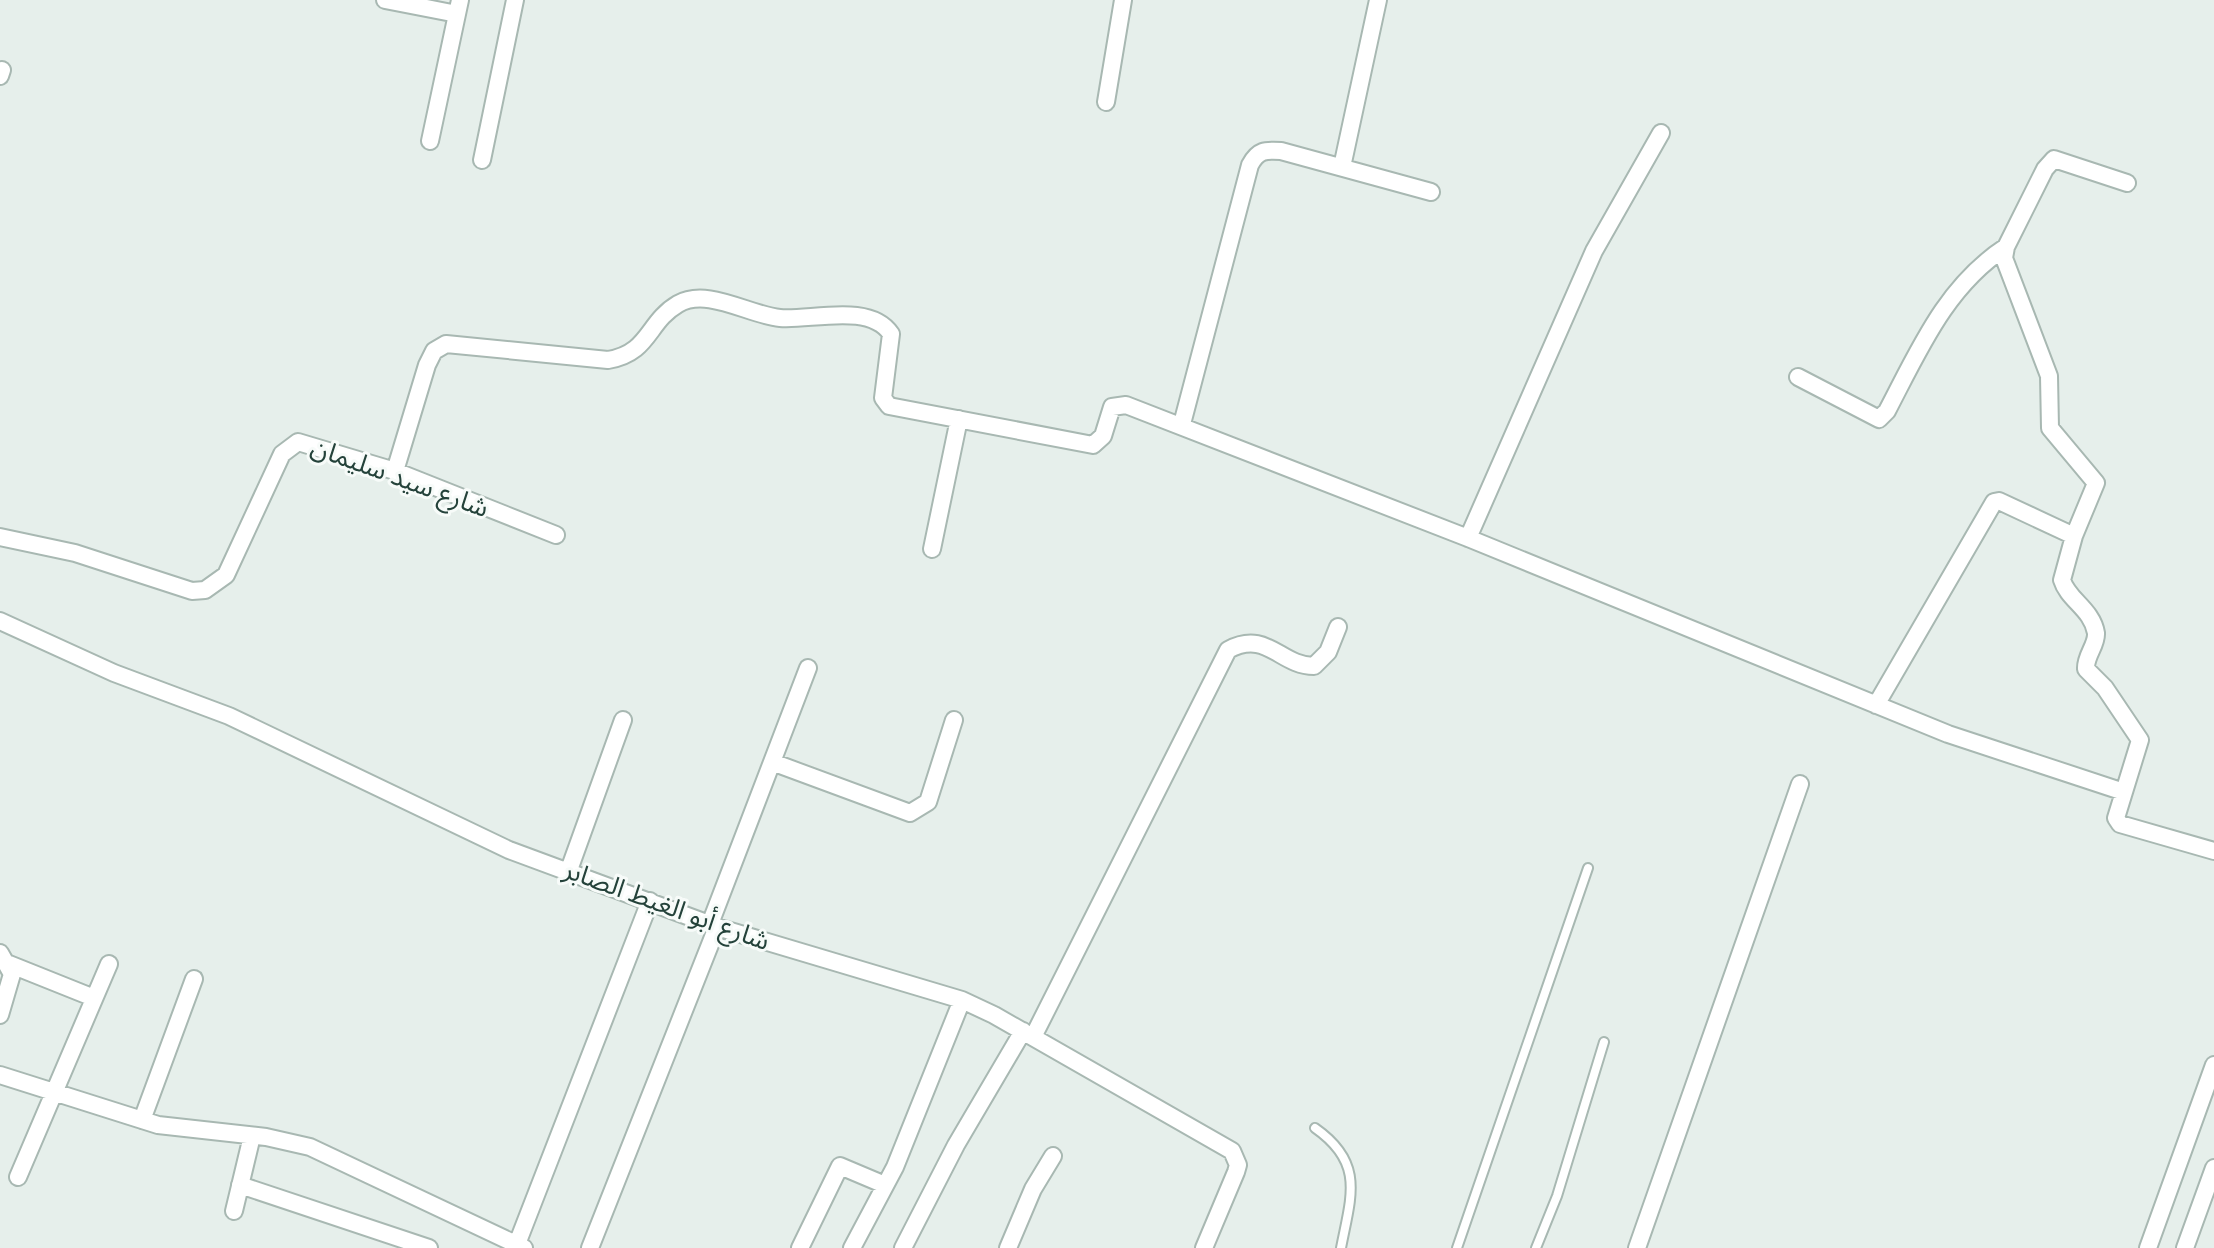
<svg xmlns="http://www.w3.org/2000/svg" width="2214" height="1248" viewBox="0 0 2214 1248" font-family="Montserrat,'Noto Sans Arabic',sans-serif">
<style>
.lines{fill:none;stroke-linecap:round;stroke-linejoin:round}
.service-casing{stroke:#a8b8b2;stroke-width:12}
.minor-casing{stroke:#a8b8b2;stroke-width:20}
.service{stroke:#fff;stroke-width:8}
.minor{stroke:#fff;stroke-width:16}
.labels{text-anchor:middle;stroke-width:6;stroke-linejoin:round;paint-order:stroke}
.street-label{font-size:26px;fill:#24423a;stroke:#f7fbf9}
</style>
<rect width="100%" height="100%" fill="#e6efeb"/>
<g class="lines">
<g class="service-casing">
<path id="service" d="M1315,1128C1365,1163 1351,1196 1341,1248
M1457,1248L1588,868
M1536,1248L1557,1196L1604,1042"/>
</g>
<g class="minor-casing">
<path id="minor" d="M385,0L457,14
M0,76L2,70
M1106,102L1123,0
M430,141L460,0
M482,160L515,0
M1342,167L1378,0
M2127,183L2054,159L2045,169L2006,247L2004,258L2049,376L2050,428L2096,483L2074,536L2062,580C2068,600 2092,609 2096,633C2097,645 2085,656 2086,669L2105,688L2140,740L2116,818L2120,824L2214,851
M1798,377L1879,419L1887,411C1919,350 1946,286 2006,247
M1182,424L1250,165C1258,150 1265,150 1281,151L1431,192
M395,471L427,365L434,351L446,344L608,360C650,353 647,322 678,304C707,287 749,315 780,318C809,321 870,302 891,334L883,398L889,406L1093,445L1103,436L1112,407L1126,405L1468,538L1948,734L2124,792
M0,537L75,553L192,591L205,590L226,575L282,454L298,442L395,471L556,535
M1468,538L1594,251L1661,133
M932,549L959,419
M0,621L114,673L229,716L509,850L717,927L962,1000L994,1015L1232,1151L1238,1165L1236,1172L1204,1248
M1876,705L1994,502L1999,501L2074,536
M772,762L910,813L928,802L954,720
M569,870L623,720
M710,924L808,668
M0,953L12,974L0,1015
M9,964L94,998
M1033,1037L1228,650C1267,629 1280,666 1314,666L1328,652L1338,627
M0,1075L158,1125L266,1137L310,1147L524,1248
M142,1120L194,979
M18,1177L109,964
M240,1185L429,1248
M234,1211L252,1136
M517,1244L650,901
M590,1248L717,927
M800,1248L840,1166L885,1185
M852,1248L895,1167L962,1000
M903,1248L956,1145L1023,1031
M1008,1248L1033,1189L1053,1156
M1637,1248L1800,784
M2148,1248L2214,1065
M2185,1248L2214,1168"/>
</g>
<use href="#service" class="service"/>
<use href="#minor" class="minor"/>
</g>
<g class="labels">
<g class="street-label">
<text transform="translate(400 477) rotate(20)" y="9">شارع سيد سليمان</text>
<text transform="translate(667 905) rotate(20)" y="9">شارع أبو الغيط الصابر</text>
</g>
</g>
</svg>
